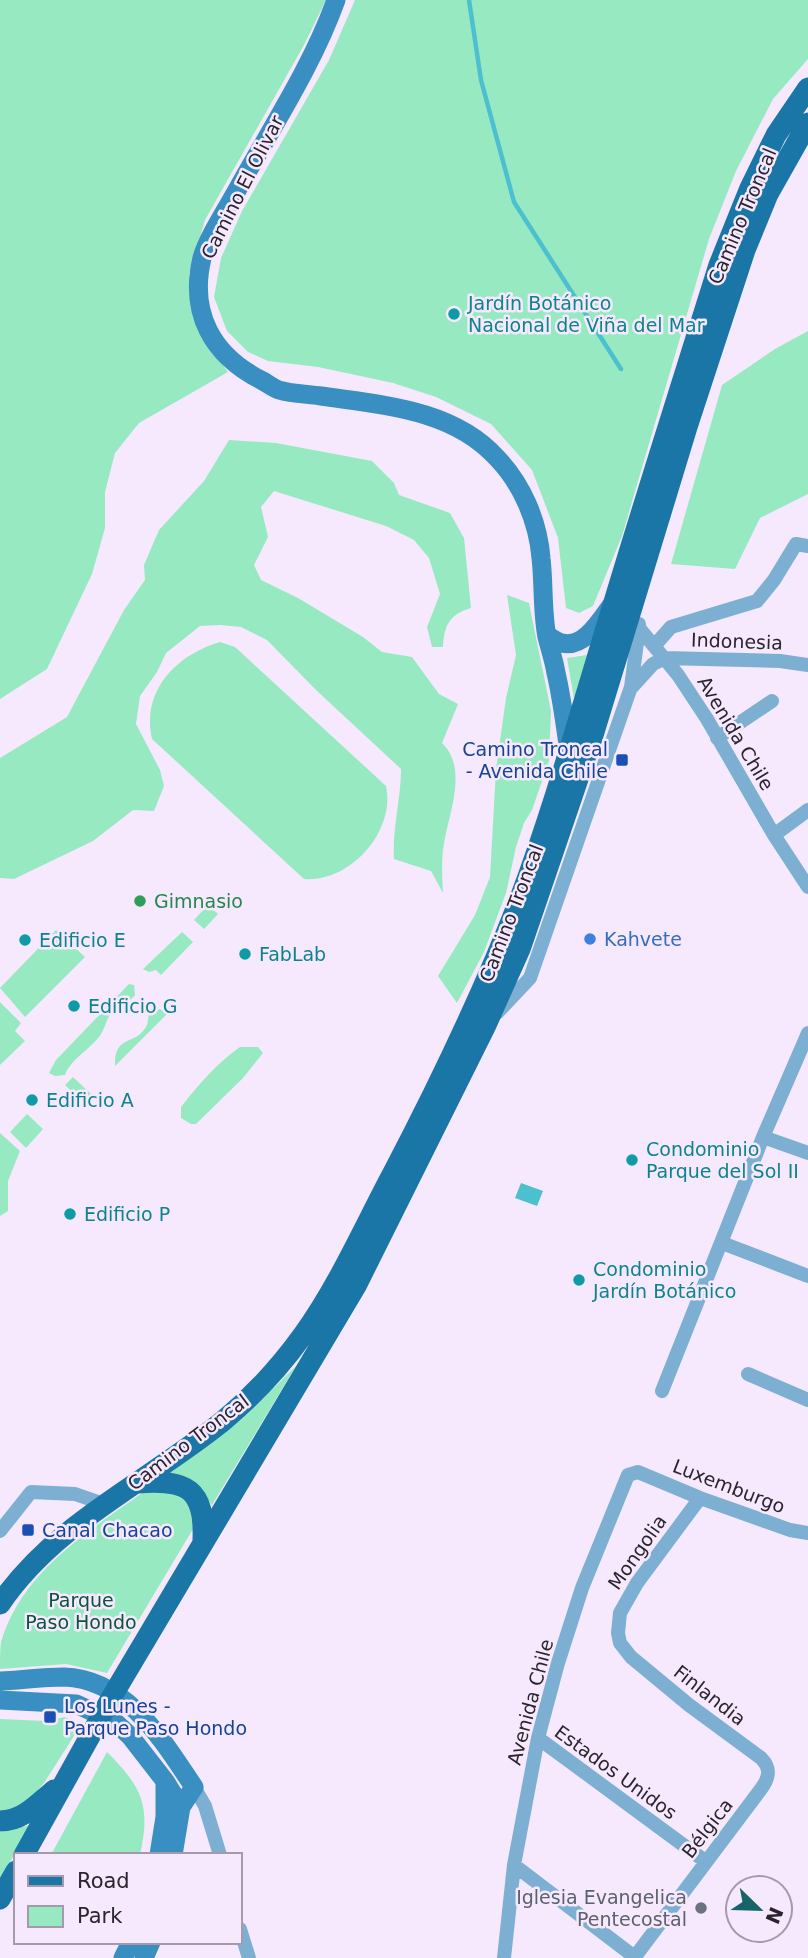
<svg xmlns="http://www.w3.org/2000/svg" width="808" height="1958" viewBox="0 0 808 1958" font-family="'DejaVu Sans',sans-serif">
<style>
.green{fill:#97e9c2}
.water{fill:#4dc0cf}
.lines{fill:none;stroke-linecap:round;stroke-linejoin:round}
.stream{stroke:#4dc0cf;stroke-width:4.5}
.street{stroke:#7cafd2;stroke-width:14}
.secondary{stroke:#398fc2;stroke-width:19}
.primary{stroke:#1976a7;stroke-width:21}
.culture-dot{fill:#0f9aa8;stroke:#f6e9fd;stroke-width:2.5}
.transit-dot{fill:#1a4fb4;stroke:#f6e9fd;stroke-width:2.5}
.leisure-dot{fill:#2e9e5b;stroke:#f6e9fd;stroke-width:2.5}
.shop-dot{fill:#3f7fe0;stroke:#f6e9fd;stroke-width:2.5}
.worship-dot{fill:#6b7280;stroke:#f6e9fd;stroke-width:2.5}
.labels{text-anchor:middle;stroke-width:5;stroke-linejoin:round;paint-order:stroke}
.street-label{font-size:19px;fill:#2a242d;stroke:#f6e9fd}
.culture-label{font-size:19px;fill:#0d838f;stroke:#f6e9fd;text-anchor:start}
.transit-label{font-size:19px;fill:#164399;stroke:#f6e9fd;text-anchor:start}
.leisure-label{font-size:19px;fill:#27864d;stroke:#f6e9fd;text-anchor:start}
.shop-label{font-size:19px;fill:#366cbe;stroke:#f6e9fd;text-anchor:start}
.park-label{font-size:19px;fill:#0b5339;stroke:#f6e9fd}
.worship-label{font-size:19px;fill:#5b616d;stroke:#f6e9fd;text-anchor:end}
</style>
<rect width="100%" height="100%" fill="#f6e9fd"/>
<path class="green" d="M0,0H326L304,45L205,220L189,274L200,333L228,372L139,423L115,453L105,492V528L92,574L47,669L0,699Z
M355,0H808V59L773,99L736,171L709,239L622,536L593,606L579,613L566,608L558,538L532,470L491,424L436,397L393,383L318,367L268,361L248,352L227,331L214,297L221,258L242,211L329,60Z
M808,331V494L760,518L735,569L671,564L722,385L775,349Z
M229,440L276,443L372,461L394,483L399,495L450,513L464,538L471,608C450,614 444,625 443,647H432L427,627L440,594L429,558L414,540L386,526L274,491L261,507L268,537L254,565L261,580L298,598L363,637L382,652L412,657L439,694L458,704L442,743C467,767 451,808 445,838C441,856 442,874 443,893L431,871L394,859C392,829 401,799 401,769L316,690L267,640L241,627L220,625L200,626L166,653L157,672L140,696L136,724L160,770L164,786L154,811L133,810L93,841L14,879L0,878V758L67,717L124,610L145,580L144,565L159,530L204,481Z
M507,595L529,603L551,711L549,761L532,810L524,823L516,847L506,893L484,952L457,1003L438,976L475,915L490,877L496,769L506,698L516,655Z
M220,642L235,647L386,786C396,831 350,883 304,879L152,739C141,691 176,655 220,642Z
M587,655L574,699L567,658Z
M208,905L218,914L204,929L194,920Z
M56,930L85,957L25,1017L0,988Z
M182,932L193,942L161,975L156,970L149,972L143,969Z
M129,984L134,985L135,995C127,1004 124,1002 116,1008C106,1016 106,1028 99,1037C88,1051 71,1059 65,1075L55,1076L49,1073L56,1060Z
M0,1002L21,1023L15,1031L25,1041L0,1065Z
M160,1009L167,1014L115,1066C114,1033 136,1047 147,1025C148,1022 148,1018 149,1014Z
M240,1047H258L263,1053L243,1078L196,1124H191L181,1118V1107C199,1084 217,1063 240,1047Z
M73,1077L92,1095L84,1103L65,1085Z
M27,1114L43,1129L26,1148L10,1132Z
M0,1133L20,1151L8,1181V1211L0,1216Z
M296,1366L212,1505L189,1479L164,1471L241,1420Z
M156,1491L174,1493L189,1503L193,1529L107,1673L66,1664L0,1669C0,1660 0,1650 1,1642C22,1572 86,1533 142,1493Z
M65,1717L81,1725L44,1783L21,1809L0,1812V1719L46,1721Z
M107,1752C142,1787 151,1805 140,1855H54L52,1853Z
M30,1825L0,1881V1832Z"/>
<path class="water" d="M521,1183L543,1191L537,1206L515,1198Z"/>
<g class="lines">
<path class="stream" d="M469,0L481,80L514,202L621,369"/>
<path class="street" d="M639,624V628L678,675L707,719L774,835L808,887
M655,645L671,627L757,601L774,580L796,544L808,546
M665,658L780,661L808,665
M632,687L653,664L665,658
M717,738L772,701
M774,835L808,810
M497,1013L530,978L631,687L639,628
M763,1137L808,1153
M722,1243L808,1276
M748,1374L808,1400
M662,1391L763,1137L808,1033
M0,1531L31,1492L75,1494L104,1504
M538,1738L705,1861
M194,1787L205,1806L220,1855
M514,1865L636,1958
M240,1929L249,1958
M504,1958L514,1865L538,1738L558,1663L582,1588L628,1475L638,1472L700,1498L790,1530L808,1533
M634,1958L761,1789C770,1777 771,1768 761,1758L689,1705L631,1657L620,1643L618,1633L620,1613L637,1583L700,1498"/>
<path class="secondary" d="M336,0C313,64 274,124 241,183C230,204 208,236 202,258C189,313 212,355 261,380C267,383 273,388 279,390C292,394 308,394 321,396C382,405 453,409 497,458C522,484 538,521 541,558C544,584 542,611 547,637C550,649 554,660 556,673C562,698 565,725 569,751
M547,635C552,638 557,642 562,643C585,649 602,617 613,603
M0,1681C21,1680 43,1677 64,1677C127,1679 163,1741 194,1787L181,1807L173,1855
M0,1700L76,1704L115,1722L130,1736L165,1781L181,1807
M159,1855L165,1817V1782
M123,1958L131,1942
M144,1958L151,1942"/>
<path class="primary" d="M138,1483C187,1479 205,1489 203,1540
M0,1604C56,1522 148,1482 223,1421C253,1396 280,1367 303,1335C339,1285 365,1225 394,1171C440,1083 483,993 519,901C556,803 583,702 614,602C648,489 684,377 719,265L750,188L776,135L808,88
M0,1821C23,1821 37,1804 54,1790
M24,1855L114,1693L356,1286L486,1025L520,949L594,732L687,427L745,250L768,194L808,123
M0,1899L16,1871"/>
</g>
<g class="culture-dot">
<circle cx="454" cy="314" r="7"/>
<circle cx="25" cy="940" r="7"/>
<circle cx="245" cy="954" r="7"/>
<circle cx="74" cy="1006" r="7"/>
<circle cx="32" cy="1100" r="7"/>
<circle cx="632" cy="1160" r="7"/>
<circle cx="70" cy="1214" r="7"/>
<circle cx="579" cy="1280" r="7"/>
</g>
<g class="transit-dot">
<rect x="615" y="753" width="14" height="14" rx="3.5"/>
<rect x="21" y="1523" width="14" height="14" rx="3.5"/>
<rect x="43" y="1710" width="14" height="14" rx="3.5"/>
</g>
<circle class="leisure-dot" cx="140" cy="901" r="7"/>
<circle class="shop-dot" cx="590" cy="939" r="7"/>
<circle class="worship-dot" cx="701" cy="1908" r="7"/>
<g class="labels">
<g class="street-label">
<text transform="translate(242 187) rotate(-63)" y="7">Camino El Olivar</text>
<text transform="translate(742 216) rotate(-67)" y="7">Camino Troncal</text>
<text transform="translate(737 641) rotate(2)" y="7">Indonesia</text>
<text transform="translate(736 733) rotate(59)" y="7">Avenida Chile</text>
<text transform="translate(511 913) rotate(-69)" y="7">Camino Troncal</text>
<text transform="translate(188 1442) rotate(-37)" y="7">Camino Troncal</text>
<text transform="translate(729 1486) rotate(21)" y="7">Luxemburgo</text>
<text transform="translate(637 1552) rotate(-55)" y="7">Mongolia</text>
<text transform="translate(710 1695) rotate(38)" y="7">Finlandia</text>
<text transform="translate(530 1702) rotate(-75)" y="7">Avenida Chile</text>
<text transform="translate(616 1772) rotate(36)" y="7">Estados Unidos</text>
<text transform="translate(707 1828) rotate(-52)" y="7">Bélgica</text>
</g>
<g class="culture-label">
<text x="468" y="310">Jardín Botánico<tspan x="468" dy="22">Nacional de Viña del Mar</tspan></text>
<text x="39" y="947">Edificio E</text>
<text x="259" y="961">FabLab</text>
<text x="88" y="1013">Edificio G</text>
<text x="46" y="1107">Edificio A</text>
<text x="646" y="1156">Condominio<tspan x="646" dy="22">Parque del Sol II</tspan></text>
<text x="84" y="1221">Edificio P</text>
<text x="593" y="1276">Condominio<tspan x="593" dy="22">Jardín Botánico</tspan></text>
</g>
<g class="transit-label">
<text x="608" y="756" text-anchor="end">Camino Troncal<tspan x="608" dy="22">- Avenida Chile</tspan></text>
<text x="42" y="1537">Canal Chacao</text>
<text x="64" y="1713">Los Lunes -<tspan x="64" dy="22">Parque Paso Hondo</tspan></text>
</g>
<g class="leisure-label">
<text x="154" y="908">Gimnasio</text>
</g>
<g class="shop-label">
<text x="604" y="946">Kahvete</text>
</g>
<g class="park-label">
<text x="81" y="1607">Parque<tspan x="81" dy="22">Paso Hondo</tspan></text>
</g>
<g class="worship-label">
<text x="687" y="1904">Iglesia Evangelica<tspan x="687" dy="22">Pentecostal</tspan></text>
</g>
</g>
<rect x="14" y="1853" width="228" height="91" fill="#f6e9fd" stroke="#a49aaa" stroke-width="2"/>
<rect x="28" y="1876" width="35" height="10" fill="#1976a7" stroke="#a49aaa" stroke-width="2"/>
<text x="77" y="1888" font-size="21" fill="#2a242d">Road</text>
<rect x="28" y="1906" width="35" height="21" fill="#97e9c2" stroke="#a49aaa" stroke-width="2"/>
<text x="77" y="1923" font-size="21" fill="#2a242d">Park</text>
<g transform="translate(759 1909) rotate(113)"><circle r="33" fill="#f6e9fd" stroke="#a49aaa" stroke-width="2"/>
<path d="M0-5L12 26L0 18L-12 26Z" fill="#156568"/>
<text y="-10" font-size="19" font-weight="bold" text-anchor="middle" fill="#2a242d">N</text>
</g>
</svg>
